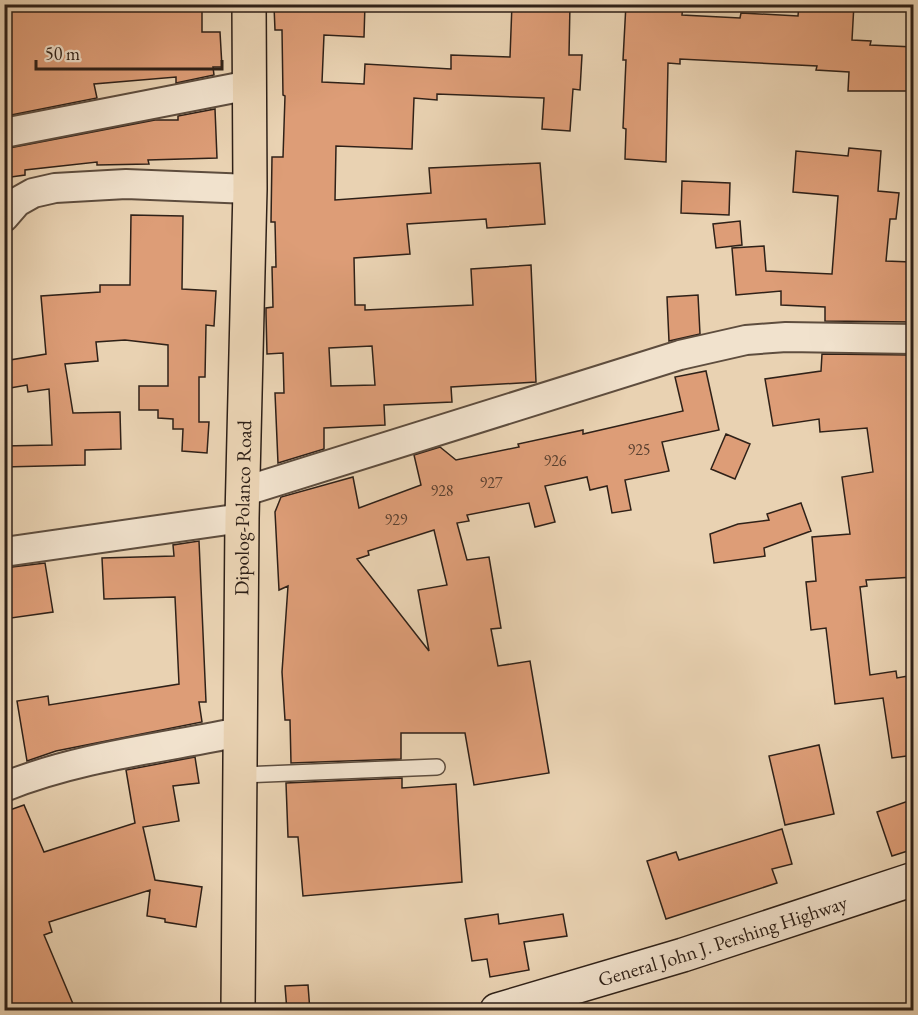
<svg xmlns="http://www.w3.org/2000/svg" width="918" height="1015" viewBox="0 0 918 1015" font-family="'EB Garamond',serif">
<style>
.building{fill:#dd9d77;stroke:#2f2118;stroke-width:1.5;fill-rule:evenodd}
.lines{fill:none;stroke-linecap:round;stroke-linejoin:round}
.lane-casing{stroke:#5e4d3e;stroke-width:18}
.street-casing{stroke:#5e4d3e;stroke-width:32}
.secondary-casing{stroke:#2f2118;stroke-width:36}
.highway-casing{stroke:#2f2118;stroke-width:36}
.lane{stroke:#f1e2cd;stroke-width:15}
.street{stroke:#f1e2cd;stroke-width:28}
.secondary{stroke:#f1e2cd;stroke-width:33}
.highway{stroke:#e9d2b2;stroke-width:33}
.labels{text-anchor:middle;stroke-width:6;stroke-linejoin:round;paint-order:stroke}
.number-label{font-size:16px;fill:#5a4030}
.street-label{font-size:20px;fill:#2f2118;stroke:#f1e2cd}
</style>
<rect width="100%" height="100%" fill="#e9d2b2"/>
<filter id="stains"><feTurbulence type="fractalNoise" baseFrequency=".00333" numOctaves="4"/><feColorMatrix values="0 0 0 0 .2 0 0 0 0 .09 0 0 0 0 .02 0 0 0 .5 -.17"/></filter>
<radialGradient id="worn" r=".72"><stop offset=".6" stop-color="#630" stop-opacity="0"/><stop offset="1" stop-color="#630" stop-opacity=".3"/></radialGradient>
<path class="building" d="M4,4H102L103,11L156,6V10L202,11V32H220L222,67H213L214,75L176,83V77L94,84L97,98L6,116Z
M365,4L364,37L324,35L322,82L364,84L365,64L451,69V55L510,57L512,4H570L569,55H582L580,90L573,89L570,131L542,129L544,98L437,94V100L414,98L412,149L336,146L335,200L431,193L429,168L540,163L545,224L487,228L486,219L407,224L410,254L354,258L355,305H365V310L473,305L471,269L531,265L536,382L451,387L452,402L384,405L385,425L324,428V449L278,463L275,393H284L283,353L267,354L266,314V308L273,307L272,267H276L275,222H271L272,157H283L285,96L283,95L282,30H275L274,6ZM372,346L375,385L331,386L329,348Z
M626,4H683L682,15L740,18L741,13L798,16L799,4H854L852,40L871,41L870,45L914,47V91H848L849,72L816,70L817,66L680,59V64L668,63L666,162L625,159L626,129L623,128L626,60H623Z
M215,109L217,158L148,160L149,164L97,165V162L25,170V175L4,178V149L155,120H178V116Z
M849,148L881,151L878,191L899,193L896,219H890L886,261L911,262V270H914L913,322L825,321V307L781,305V291L736,295L732,248L764,246L766,271L832,274L838,196L793,192L796,151L848,156Z
M682,181L730,183L729,215L681,213Z
M131,215L183,216L182,289L216,291L214,326L206,325L205,377H199V422H209L207,453L182,451L183,429H173V419L158,418V410H139V386H168V345L125,340L96,342L98,361L65,364L73,413L120,412L121,449L85,450V465L4,467V446L52,445L49,389L28,392L27,385L4,389V361L46,354L41,296L100,292V285H130Z
M740,221L742,245L716,248L713,224Z
M698,295L700,334L669,341L667,297Z
M822,354L911,355L909,377H914V462H910L914,486V577L866,580L867,586L860,587L870,675L896,671L897,678L914,675V755L892,758L883,698L835,704L826,628L811,630L806,582L816,581L812,537L850,534L842,477L873,472L867,428L820,432L819,419L773,426L765,379L821,371Z
M706,371L719,430L662,442L669,471L625,480L631,510L612,513L607,486L590,490L587,477L545,486L555,522L535,527L529,503L467,515L469,521L457,523L467,560L489,557L501,628L491,629L498,666L530,661L549,773L474,785L465,733H401V759L291,763L290,720H285L282,672L288,586L279,590L275,512L281,497L353,477L359,508L421,485L414,455L440,447L456,460L519,447L518,444L583,430V434L683,411L675,377ZM434,530L447,585L418,590L429,651L357,559L369,555L368,551Z
M726,434L750,444L735,479L711,469Z
M801,503L811,531L764,548L765,556L714,563L710,534L738,524L769,520L767,514Z
M199,541L206,702H199L202,722L56,751L27,761L17,701L48,696L49,705L179,684L175,597L104,599L102,558L174,556L173,545Z
M45,563L53,612L4,619V568Z
M819,745L834,814L785,825L769,756Z
M195,757L199,783L173,786L179,821L143,827L155,880L202,887L196,927L165,922V919L147,916L150,890L49,922L52,932L44,935L76,1011H4V812L24,805L44,852L135,823L126,770Z
M402,778V788L456,784L462,882L303,896L298,837H288L286,783Z
M914,799V849L892,856L877,812Z
M782,829L792,864L772,869L777,883L666,919L647,861L676,852L679,860Z
M498,914L499,924L563,914L567,936L524,942L529,970L490,977L487,959L472,961L465,919Z
M308,985L310,1011H287L285,986Z"/>
<g class="lines">
<g class="lane-casing">
<path id="lane" d="M240,775L437,767"/>
</g>
<g class="street-casing">
<path id="street" d="M4,133L250,85
M4,217L17,202L33,193L55,188L126,184L250,189
M242,492L680,355L746,340L786,337L914,339
M4,552L242,518
M4,787C78,757 162,748 240,732"/>
</g>
<g class="secondary-casing">
<g id="secondary">
<path id="s1" d="M497,1010L683,955L914,879"/>
</g>
</g>
<g class="highway-casing">
<g id="highway">
<path id="s2" d="M238,1010L242,518L250,189L249,4"/>
</g>
</g>
<use href="#lane" class="lane"/>
<use href="#street" class="street"/>
<use href="#secondary" class="secondary"/>
<use href="#highway" class="highway"/>
</g>
<g class="labels">
<g class="number-label">
<text x="639" y="455">925</text>
<text x="555" y="466">926</text>
<text x="491" y="488">927</text>
<text x="442" y="496">928</text>
<text x="396" y="525">929</text>
</g>
<g class="street-label">
<text dy="7" stroke="none"><textPath href="#s2" startOffset="502">Dipolog-Polanco Road</textPath></text>
<text dy="7" stroke="none"><textPath href="#s1" startOffset="236">General John J. Pershing Highway</textPath></text>
</g>
</g>
<rect width="918" height="1015" fill="none" stroke="#e9d2b2" stroke-width="24"/>
<rect x="6" y="6" width="906" height="1003" fill="none" stroke="#2f2118" stroke-width="3"/>
<rect x="12" y="12" width="894" height="991" fill="none" stroke="#2f2118" stroke-width="1.5"/>
<path d="M36 60v9h186v-9" fill="none" stroke="#2f2118" stroke-width="3"/>
<text x="45" y="60" font-size="18" fill="#2f2118" stroke="#f1e2cd" stroke-width="4.5" paint-order="stroke">50 m</text>
<rect width="100%" height="100%" filter="url(#stains)"/>
<rect width="100%" height="100%" fill="url(#worn)"/>
</svg>
